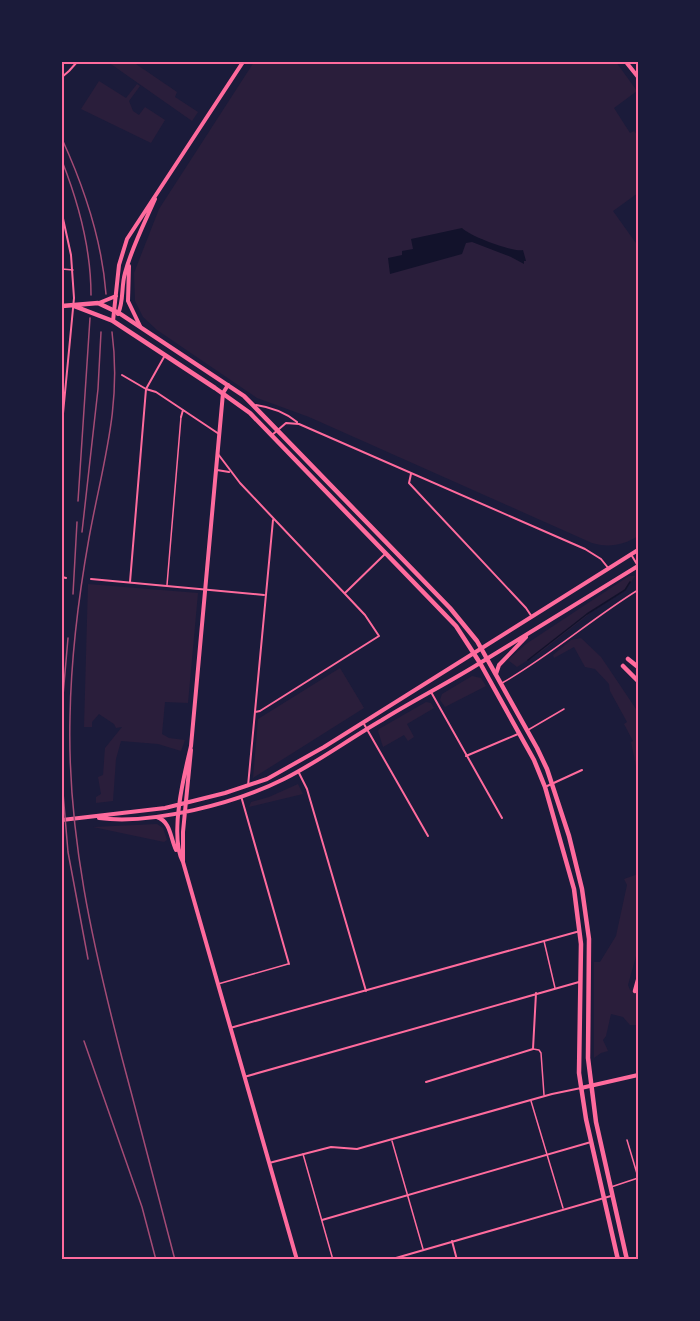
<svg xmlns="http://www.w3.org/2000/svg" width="700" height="1321" viewBox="0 0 700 1321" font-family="Poppins,sans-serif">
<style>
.green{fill:#2a1e3b}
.water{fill:#12122b}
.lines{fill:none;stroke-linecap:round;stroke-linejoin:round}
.stream{stroke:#12122b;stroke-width:1.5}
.service{stroke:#ff6b9d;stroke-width:1.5}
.pedestrian{stroke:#ff6b9d;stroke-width:2}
.minor{stroke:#ff6b9d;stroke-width:2}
.secondary{stroke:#ff6b9d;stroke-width:4}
.primary{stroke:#ff6b9d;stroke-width:4}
.trunk{stroke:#ff6b9d;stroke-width:4.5}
.motorway{stroke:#ff6b9d;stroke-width:4.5}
.rail{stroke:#a44b75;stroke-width:1.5}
.neatline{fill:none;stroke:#ff6b9d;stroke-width:2}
</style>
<rect width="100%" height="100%" fill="#1b1b3a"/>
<path class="green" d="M108,62H133L177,92L175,97L198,112L192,121Z
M254,62H616L637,91L614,108L630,133L634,131L638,136V193L613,211L638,246V536C624,545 608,548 592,543L309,417L257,398L157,330L143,317L135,301L134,273L159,209Z
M99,81L126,98L137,84L140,86L129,101L133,111L139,115L145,107L165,120L151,143L81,109Z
M629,576H635L625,591L593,611L542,651L517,667L508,660L526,644Z
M88,584L198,593L188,703L165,702L162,734L169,738L185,740L181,751L158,744L121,741L116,759L113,801L96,803V797L101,794L98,777L103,775L105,748L122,727L116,728L114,724L99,714L92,722V727H84Z
M581,638L601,657L638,712V776L631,742L633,741L624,724L627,722L610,691L609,684L595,669L585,667L574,647L554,658L553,655L571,640Z
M340,668L364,708L253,778L258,719Z
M472,676L481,678L486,686L445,707L440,700L442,694Z
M426,702L431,703L434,708L407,724L414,737L408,741L404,735L383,747L378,731L379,729Z
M298,784L303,794L249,807L251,802L269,797Z
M157,824L163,828L167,840L164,842L93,827Z
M638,874V949L628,985L630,990L638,993V1025H630L623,1017L611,1014L606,1036L603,1040L608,1051L601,1053L594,1058V962H600L616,936L627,885L624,879Z"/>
<path class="water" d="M462,228C470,236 511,252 523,250L526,261H524V264L511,257L472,242L466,243L462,254L390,274L388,258L402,255V251L413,249L411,239Z"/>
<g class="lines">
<path class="stream" d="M528,660L587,614L625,590L630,582"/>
<path class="service" d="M62,269L73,270
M167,585L181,417
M502,683C550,656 591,619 638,590
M528,730L564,709
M544,941L555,988
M218,984L288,964
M533,1049L539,1050L541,1053L544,1095
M531,1101L563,1208
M627,1140L638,1177
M392,1141L423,1249
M303,1154L333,1260
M611,1187L638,1178"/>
<path class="pedestrian" d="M122,375L146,389"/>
<path class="minor" d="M62,77L69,71L77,62
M62,214L71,255L74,298L62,424
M146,389L156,392L219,434
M256,405C270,407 286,413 297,422
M181,417L183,410
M272,435L286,423L299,424L585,549L601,559L609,569
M218,454L240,483L365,615L379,636L260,711L255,712
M217,470L229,472
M411,474L409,483L526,608L532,617
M632,556L638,566
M62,577L66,578
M91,579L264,595
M130,582L146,389L164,357
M345,593L386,553
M431,692L502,818
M364,724L428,836
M466,756L518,734
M299,773L307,789L366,991
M248,786L273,520
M545,787L582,770
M241,796L289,964
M230,1028L580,931
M244,1077L579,982
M426,1082L533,1049L536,993
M269,1163L331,1147L357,1149L552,1094L581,1088
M322,1220L591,1142
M452,1241L457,1260
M389,1260L611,1196"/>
<path class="secondary" d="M228,385L223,393L191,746C184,775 169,836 183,862L297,1260
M157,817C171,822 170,837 176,850
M99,818C153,825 236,803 284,779C318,762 349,739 382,720C414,700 448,683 480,663
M62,820L165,808L225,793L267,779L324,747L474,653
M183,862V832L191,750
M581,1088L638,1075"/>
<path class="primary" d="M626,62L638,77
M129,266L128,301L140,326
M99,303L116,296
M118,314C124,301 121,287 125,273C132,247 144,224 155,199
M113,321L119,265L127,239L243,62
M474,653L638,550
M480,663L638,566
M496,674L499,665L526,637"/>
<path class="trunk" d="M62,306L98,303L119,313L244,396L450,608L477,641L537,748L547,769L569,836L582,889L589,939L588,1058L596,1122L627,1260
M74,306L113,321L215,388L250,413L456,626L480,663L534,760L545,787L574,889L581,944L579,1073L586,1119L618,1260"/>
<path class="motorway" d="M628,659L638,667
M623,666L638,681
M635,991L638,980"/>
<path class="rail" d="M62,139C84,187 102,241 106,294
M62,161C79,204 91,248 91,295
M112,332C122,407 102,466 89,538C79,594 71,660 70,717C67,834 93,946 122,1058C140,1125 157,1192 175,1260
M78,501L90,318
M82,532L98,389L101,332
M73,594L77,522
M62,707L68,638
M62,781L68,852L88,959
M84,1041L142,1207L156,1260"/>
</g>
<rect width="700" height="1321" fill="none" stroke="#1b1b3a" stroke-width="126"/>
<rect x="63" y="63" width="574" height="1195" class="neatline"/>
</svg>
